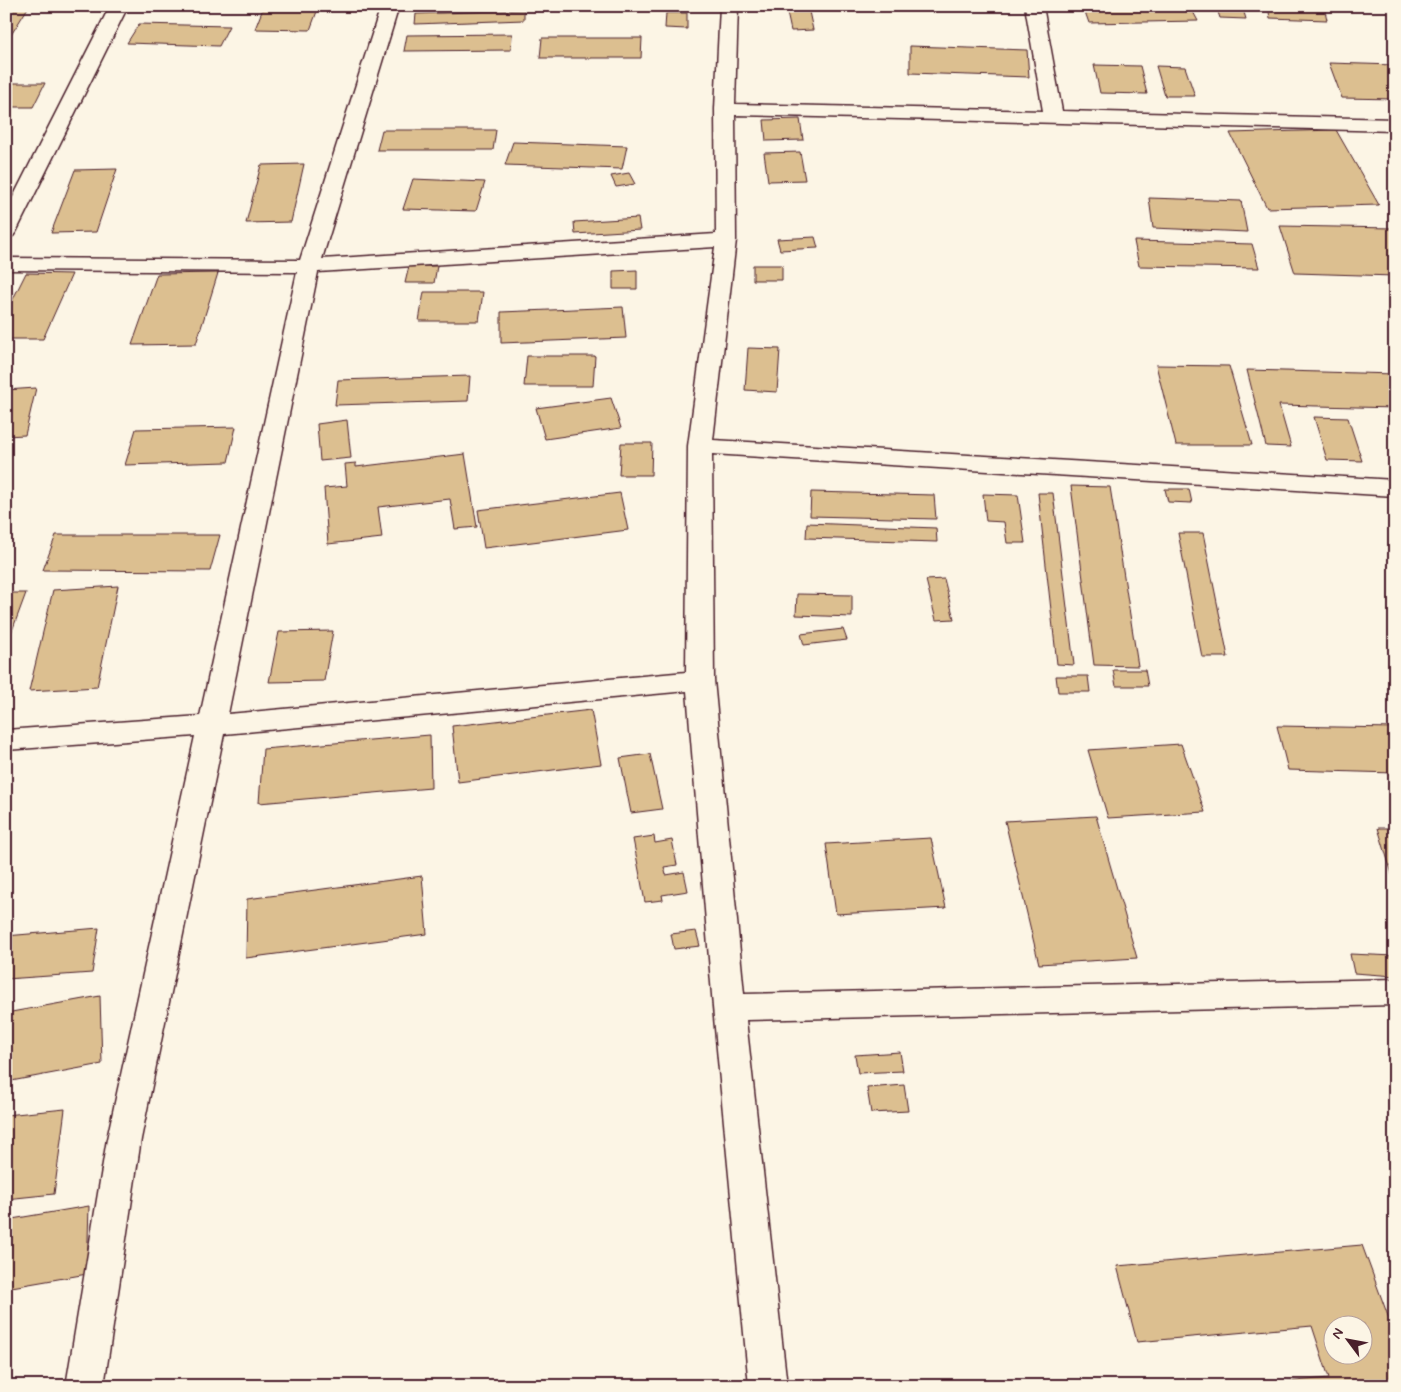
<svg xmlns="http://www.w3.org/2000/svg" width="1401" height="1392" viewBox="0 0 1401 1392" font-family="Mynerve,sans-serif">
<style>
.building{fill:#dcbf90;stroke:#4a1f2b;fill-rule:evenodd}
.lines{fill:none;stroke-linecap:round;stroke-linejoin:round}
.minor-casing{stroke:#4a1f2b;stroke-width:3}
.minor{fill:#fcf5e5;fill-rule:evenodd}
</style>
<rect width="100%" height="100%" fill="#fcf5e5"/>
<filter id="ink" filterUnits="userSpaceOnUse"><feTurbulence type="fractalNoise" baseFrequency=".02" numOctaves="2"/><feDisplacementMap in="SourceGraphic" scale="10" xChannelSelector="R" yChannelSelector="G"/><feConvolveMatrix kernelMatrix="1 2 1 2 8 2 1 2 1" color-interpolation-filters="sRGB"/></filter>
<g filter="url(#ink)">
<path class="building" d="M6,6H29L6,43Z
M264,6H319L310,30L255,29Z
M1216,6H1242L1246,19L1220,18Z
M1268,6H1324L1327,20L1270,18Z
M808,7L813,30L791,31L786,8Z
M1191,8L1198,21L1089,23L1084,9Z
M524,10V20L415,24L416,14Z
M666,13H687V29L665,28Z
M139,24L229,26L219,46L127,43Z
M512,34L511,50L404,51L407,35Z
M542,38H642L641,58H540Z
M910,46L1027,50L1029,77L910,73Z
M1329,63L1395,65V99L1342,98Z
M1094,65L1140,66L1147,94L1100,93Z
M1156,66L1185,67L1195,96H1165Z
M6,83H45L33,107H6Z
M800,119L803,140L766,141L764,120Z
M382,130H496L493,150H377Z
M1336,130L1379,205L1267,208L1230,133Z
M513,142L627,146L622,169L505,165Z
M800,152L805,180L768,181L764,153Z
M304,164L291,222L246,223L261,165Z
M117,169L96,232L51,233L75,170Z
M629,173L635,184L616,187L611,176Z
M413,179L485,182L476,211L403,209Z
M1149,198L1241,201L1247,232L1153,228Z
M638,218L640,230L575,234L574,222Z
M1280,226L1393,228L1395,276L1295,273Z
M815,237L818,248L780,250L777,239Z
M1134,241L1252,244L1259,268L1139,266Z
M753,265H782V280H753Z
M409,266H437L434,283H405Z
M637,270V289H613V271Z
M26,273L72,274L43,339H6V313Z
M218,273L196,344L132,345L157,274Z
M424,292H483L479,321H419Z
M623,307L626,338L501,343V312Z
M748,348L780,349L777,392L745,390Z
M527,356H595L593,386H524Z
M1156,365L1229,366L1252,445H1176Z
M1247,370L1395,374V408L1279,405L1291,447L1266,446Z
M470,376L468,401L335,405L338,380Z
M36,388L25,435L6,436V390Z
M611,398L621,428L545,439L536,408Z
M1314,417L1348,418L1362,461L1327,460Z
M347,420L351,458L320,461L317,424Z
M236,427L228,462L125,465L136,429Z
M621,443H652L651,475H619Z
M465,454L477,527L455,529L450,499L378,507L382,538L328,544L324,488L347,486L345,464L356,463V467Z
M1071,486L1110,487L1138,666L1094,665Z
M1165,489H1189L1192,503L1168,502Z
M811,492L934,495L936,519L810,516Z
M620,493L628,530L484,548L478,510Z
M1038,493H1053L1074,665L1057,664Z
M983,494L1018,495L1025,543H1007L1004,522L986,521Z
M807,523L936,528L937,542L806,538Z
M1178,533H1203L1228,657H1202Z
M56,535H220L210,571L43,570Z
M944,579L954,619L936,620L926,580Z
M118,586L97,687L29,691L53,590Z
M6,593H26L6,647Z
M797,594L852,595V617L796,615Z
M843,629L847,640L804,645L801,634Z
M333,631L324,681L269,682L279,632Z
M1113,670H1145L1148,686H1116Z
M1056,676H1088L1090,692H1058Z
M591,710L601,764L458,782L452,726Z
M1277,726L1395,728V773L1288,770Z
M430,735L431,788L259,803L263,749Z
M1181,744L1205,812L1108,818L1088,750Z
M650,754L662,809L631,813L620,758Z
M1096,816L1137,958L1039,964L1005,821Z
M1378,828H1395V884Z
M654,836L655,843L672,840L677,865L664,867L666,875L684,872L688,891L662,895L663,900L645,902L633,839Z
M931,838L946,908L836,914L826,844Z
M422,876L427,934L246,958L247,899Z
M99,928L92,973L6,979V936Z
M696,931L700,946L674,949L671,934Z
M1350,954L1395,956V976L1354,973Z
M100,996L102,1064L6,1082V1013Z
M900,1052L903,1071L858,1073L855,1055Z
M904,1085L908,1111L871,1113L867,1088Z
M65,1109L54,1194L6,1199V1115Z
M89,1206L87,1274L6,1288V1220Z
M1362,1245L1395,1335V1386H1241L1329,1378L1312,1326L1137,1342L1117,1266ZM1334,1324H1364V1354H1334Z"/>
<g class="lines">
<g class="minor-casing">
<path id="minor" d="M110,6H128L16,232L13,236L6,238V211Z
M381,6H399L322,259L716,234L715,109L720,6H738L735,104L1043,111L1025,6H1043L1062,111L1395,119V131L735,115L736,240L713,440L1395,480V496L712,454L714,680L744,994L1395,979V1005L746,1020L787,1386H749L713,1007L687,691L224,734L141,1139L104,1386H66L107,1139L195,736L6,750V730L200,716L297,272L6,270V258L300,260ZM715,247L688,446L686,672L228,714L318,272Z"/>
</g>
<use href="#minor" class="minor"/>
</g>
</g>
<rect width="1401" height="1392" fill="none" stroke="#fcf5e5" stroke-width="25"/>
<rect x="12" y="12" width="1376" height="1367" fill="none" stroke="#4a1f2b" stroke-width="2" filter="url(#ink)"/>
<g transform="translate(1348 1340) rotate(302)"><circle r="24" fill="#fcf5e5" stroke="#b59f9b"/>
<path d="M0-4L9 19L0 12L-9 19Z" fill="#4a1f2b"/>
<text y="-8" font-size="14" font-weight="bold" text-anchor="middle" fill="#4a1f2b">N</text>
</g>
</svg>
